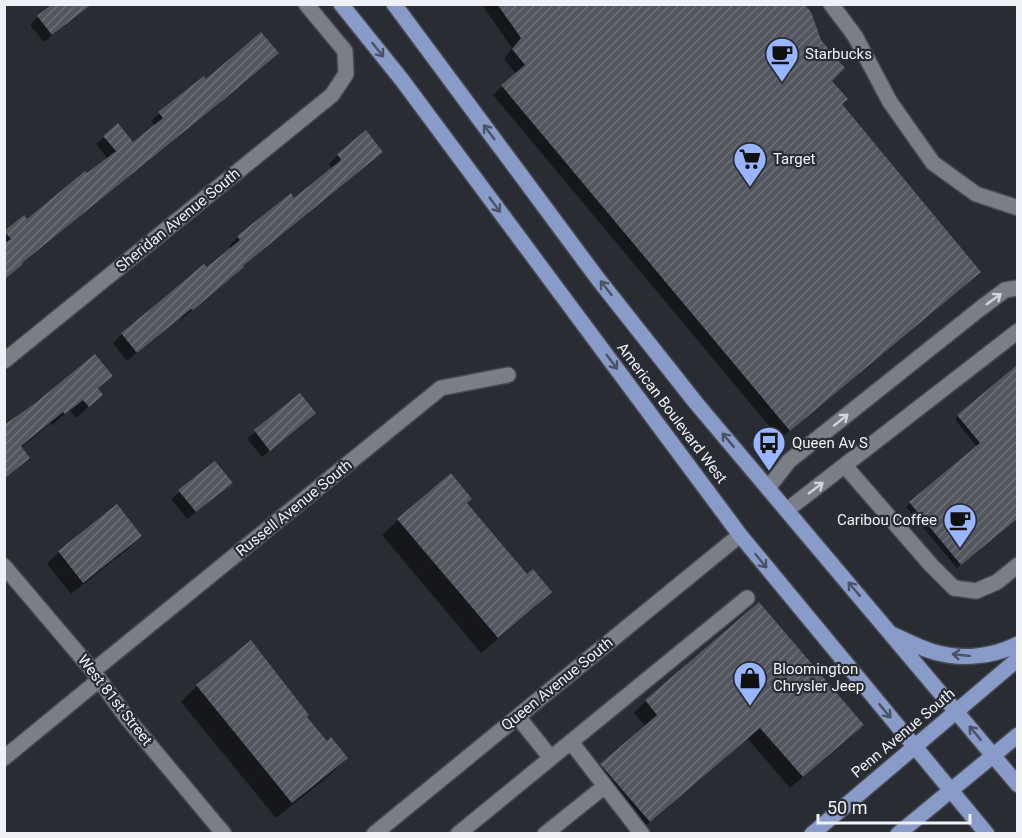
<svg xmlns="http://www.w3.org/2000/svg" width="1022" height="838" viewBox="0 0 1022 838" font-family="Roboto,sans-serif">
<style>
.shadow{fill:#0007}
.building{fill:url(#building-hatch)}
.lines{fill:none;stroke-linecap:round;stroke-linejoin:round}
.minor-casing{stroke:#474a50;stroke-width:18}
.major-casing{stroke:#474a50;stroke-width:18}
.minor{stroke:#7a7e87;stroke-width:15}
.major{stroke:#899bc8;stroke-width:15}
.oneway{stroke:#4b5367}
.oneway2{stroke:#d2d4da}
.labels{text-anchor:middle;stroke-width:4.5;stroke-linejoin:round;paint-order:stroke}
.poi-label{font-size:15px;fill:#eff1f6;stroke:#292c33;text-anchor:start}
.street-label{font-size:15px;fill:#eff1f6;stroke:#292c33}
</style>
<defs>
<pattern id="building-hatch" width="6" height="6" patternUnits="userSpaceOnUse" patternTransform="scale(1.5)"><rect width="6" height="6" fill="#53565e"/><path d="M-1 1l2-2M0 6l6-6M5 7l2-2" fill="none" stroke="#6c6f76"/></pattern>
</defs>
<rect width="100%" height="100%" fill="#292c33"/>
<path class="shadow" d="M484,4H802L840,105L970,281L780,439L493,95L516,74L504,59L512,48L483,6Z
M81,11L73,19L44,42L30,25L38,17Z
M203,78L21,264L4,279V232L24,217L27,221L108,159L96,144L104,137L133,144L155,126L151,121L159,114Z
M366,133L381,152L242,267L233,276L183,318L181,317L127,361L113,343L122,334L231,249L229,246L238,237L294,200L332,169L329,164L338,155Z
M1018,367V518L957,568L906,507L977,447L955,419Z
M111,376L97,389L101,395L76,418L70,410L52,425L51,423L20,448L28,458L4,479V429Z
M300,395L314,413L262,457L247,439Z
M215,463L223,491L187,519L171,499Z
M465,503L527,577L550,592L534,608L481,653L382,535L398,520Z
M116,506L140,536L129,548L71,594L47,564L59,552Z
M759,604L850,737L790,788L747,738L637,833L589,777L646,727L634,713L646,701Z
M197,686L305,717L327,743L346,758L331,774L276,818L181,702Z"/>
<path class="building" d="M52,4H92L52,35L37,16Z
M497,4H804L811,12L821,40L845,68L832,81L848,99L842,104L981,272L790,431L501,85L525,65L512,49L521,38Z
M261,32L279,53L228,96L22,263L23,264L4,280V243L11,239L4,231L24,215L27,219L85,171L87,173L116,151L103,136L118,123L133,142L163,118L158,112L204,76L206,79Z
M366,130L383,152L243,266L244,267L193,310L191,309L137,353L121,333L159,302L204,264L207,267L240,240L237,236L291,193L294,198L341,160L337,154Z
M95,354L113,376L98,388L103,395L89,407L83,400L65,414L63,412L21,446L30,458L4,479V425L34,404Z
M1017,365V519L961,565L909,502L980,443L957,415Z
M300,393L316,413L270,451L254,430Z
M215,461L233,483L196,512L178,490Z
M451,473L472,499L467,503L527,574L533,569L552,592L498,638L397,519Z
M117,504L142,536L83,583L58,551Z
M759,602L864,725L803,777L760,728L650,822L600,764L657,715L645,700Z
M251,640L309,715L307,717L327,741L331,737L348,758L292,803L196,685Z"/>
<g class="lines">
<g class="minor-casing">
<path id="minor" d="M831,4L855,36L890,102L933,163L976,194L1018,208
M4,361L332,95L346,74L345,51L306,4
M845,466L931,565L954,588L976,591L997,582L1018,565
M768,488L789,461L981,308L1005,290L1018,288
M787,510L1018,331
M4,566L93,671L127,718L224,834
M93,671L441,388L508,375
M571,742L642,834
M4,758L99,680
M551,758L747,598
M374,834L740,535
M458,834L551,758L518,717
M545,834L605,786"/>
</g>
<g class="major-casing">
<path id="major" d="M341,4L402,80L740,535L987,834
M394,4L598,279L696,403L1018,785
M894,635C907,641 920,648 934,652C961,660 993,657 1018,644
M812,834L1018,659
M898,834L1018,735"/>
</g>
<use href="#minor" class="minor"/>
<use href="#major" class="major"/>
</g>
<defs><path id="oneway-shaft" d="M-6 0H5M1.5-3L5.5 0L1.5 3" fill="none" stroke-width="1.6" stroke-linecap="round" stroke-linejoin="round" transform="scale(1.5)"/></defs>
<g class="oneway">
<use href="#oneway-shaft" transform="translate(378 50) rotate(51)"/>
<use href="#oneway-shaft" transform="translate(489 132) rotate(-127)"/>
<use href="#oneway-shaft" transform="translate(495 205) rotate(53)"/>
<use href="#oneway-shaft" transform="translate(606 288) rotate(-128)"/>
<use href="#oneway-shaft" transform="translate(612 362) rotate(53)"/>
<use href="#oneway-shaft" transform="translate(728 440) rotate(-130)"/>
<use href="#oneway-shaft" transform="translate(761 561) rotate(51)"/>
<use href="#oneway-shaft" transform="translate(854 589) rotate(-130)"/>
<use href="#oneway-shaft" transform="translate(961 655) rotate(-174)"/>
<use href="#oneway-shaft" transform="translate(885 711) rotate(50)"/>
<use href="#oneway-shaft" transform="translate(975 733) rotate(-130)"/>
</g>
<g class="oneway2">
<use href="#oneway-shaft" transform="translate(994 299) rotate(-36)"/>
<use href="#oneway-shaft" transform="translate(841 420) rotate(-39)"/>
<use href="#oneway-shaft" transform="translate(816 488) rotate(-37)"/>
</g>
<defs>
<g id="cafe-pin" transform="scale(1.725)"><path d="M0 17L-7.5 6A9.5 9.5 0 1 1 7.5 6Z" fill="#99b5fd" stroke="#292c33"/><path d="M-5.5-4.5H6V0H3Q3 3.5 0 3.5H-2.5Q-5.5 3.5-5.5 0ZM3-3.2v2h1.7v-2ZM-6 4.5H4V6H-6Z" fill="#111"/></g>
<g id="supermarket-pin" transform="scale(1.725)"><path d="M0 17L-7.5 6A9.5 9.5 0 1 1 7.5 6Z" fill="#99b5fd" stroke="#292c33"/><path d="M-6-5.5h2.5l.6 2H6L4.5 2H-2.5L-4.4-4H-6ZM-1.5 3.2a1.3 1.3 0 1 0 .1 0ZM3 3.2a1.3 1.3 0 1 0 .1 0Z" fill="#111"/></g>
<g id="bus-pin" transform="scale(1.725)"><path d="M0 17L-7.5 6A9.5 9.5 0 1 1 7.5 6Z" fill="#99b5fd" stroke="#292c33"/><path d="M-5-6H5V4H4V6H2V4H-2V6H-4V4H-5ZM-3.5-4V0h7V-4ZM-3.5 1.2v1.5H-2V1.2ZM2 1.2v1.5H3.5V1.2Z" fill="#111"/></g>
<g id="shop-pin" transform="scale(1.725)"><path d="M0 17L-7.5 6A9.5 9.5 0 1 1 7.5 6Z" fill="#99b5fd" stroke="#292c33"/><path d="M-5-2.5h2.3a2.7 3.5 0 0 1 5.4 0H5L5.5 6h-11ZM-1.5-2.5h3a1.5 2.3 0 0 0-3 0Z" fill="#111"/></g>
</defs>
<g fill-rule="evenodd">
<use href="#cafe-pin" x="782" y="54"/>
<use href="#supermarket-pin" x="750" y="159"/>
<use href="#bus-pin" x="769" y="443"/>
<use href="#cafe-pin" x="960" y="520"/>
<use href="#shop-pin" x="750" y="678"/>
</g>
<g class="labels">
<g class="poi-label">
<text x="805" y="59">Starbucks</text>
<text x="773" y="164">Target</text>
<text x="792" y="448">Queen Av S</text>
<text x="937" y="525" text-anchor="end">Caribou Coffee</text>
<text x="773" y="674">Bloomington<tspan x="773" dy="17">Chrysler Jeep</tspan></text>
</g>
<g class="street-label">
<text transform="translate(178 220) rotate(-39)" y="5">Sheridan Avenue South</text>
<text transform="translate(672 413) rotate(53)" y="5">American Boulevard West</text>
<text transform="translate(294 508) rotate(-39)" y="5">Russell Avenue South</text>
<text transform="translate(557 684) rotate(-39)" y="5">Queen Avenue South</text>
<text transform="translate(115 700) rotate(52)" y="5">West 81st Street</text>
<text transform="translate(903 733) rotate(-40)" y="5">Penn Avenue South</text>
</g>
</g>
<rect width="1022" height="838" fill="none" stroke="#eff1f6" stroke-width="12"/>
<path d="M818 814v9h152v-9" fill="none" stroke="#eff1f6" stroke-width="3"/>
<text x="827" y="814" font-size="18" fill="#eff1f6" stroke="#292c33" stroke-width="4.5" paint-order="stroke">50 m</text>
</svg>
